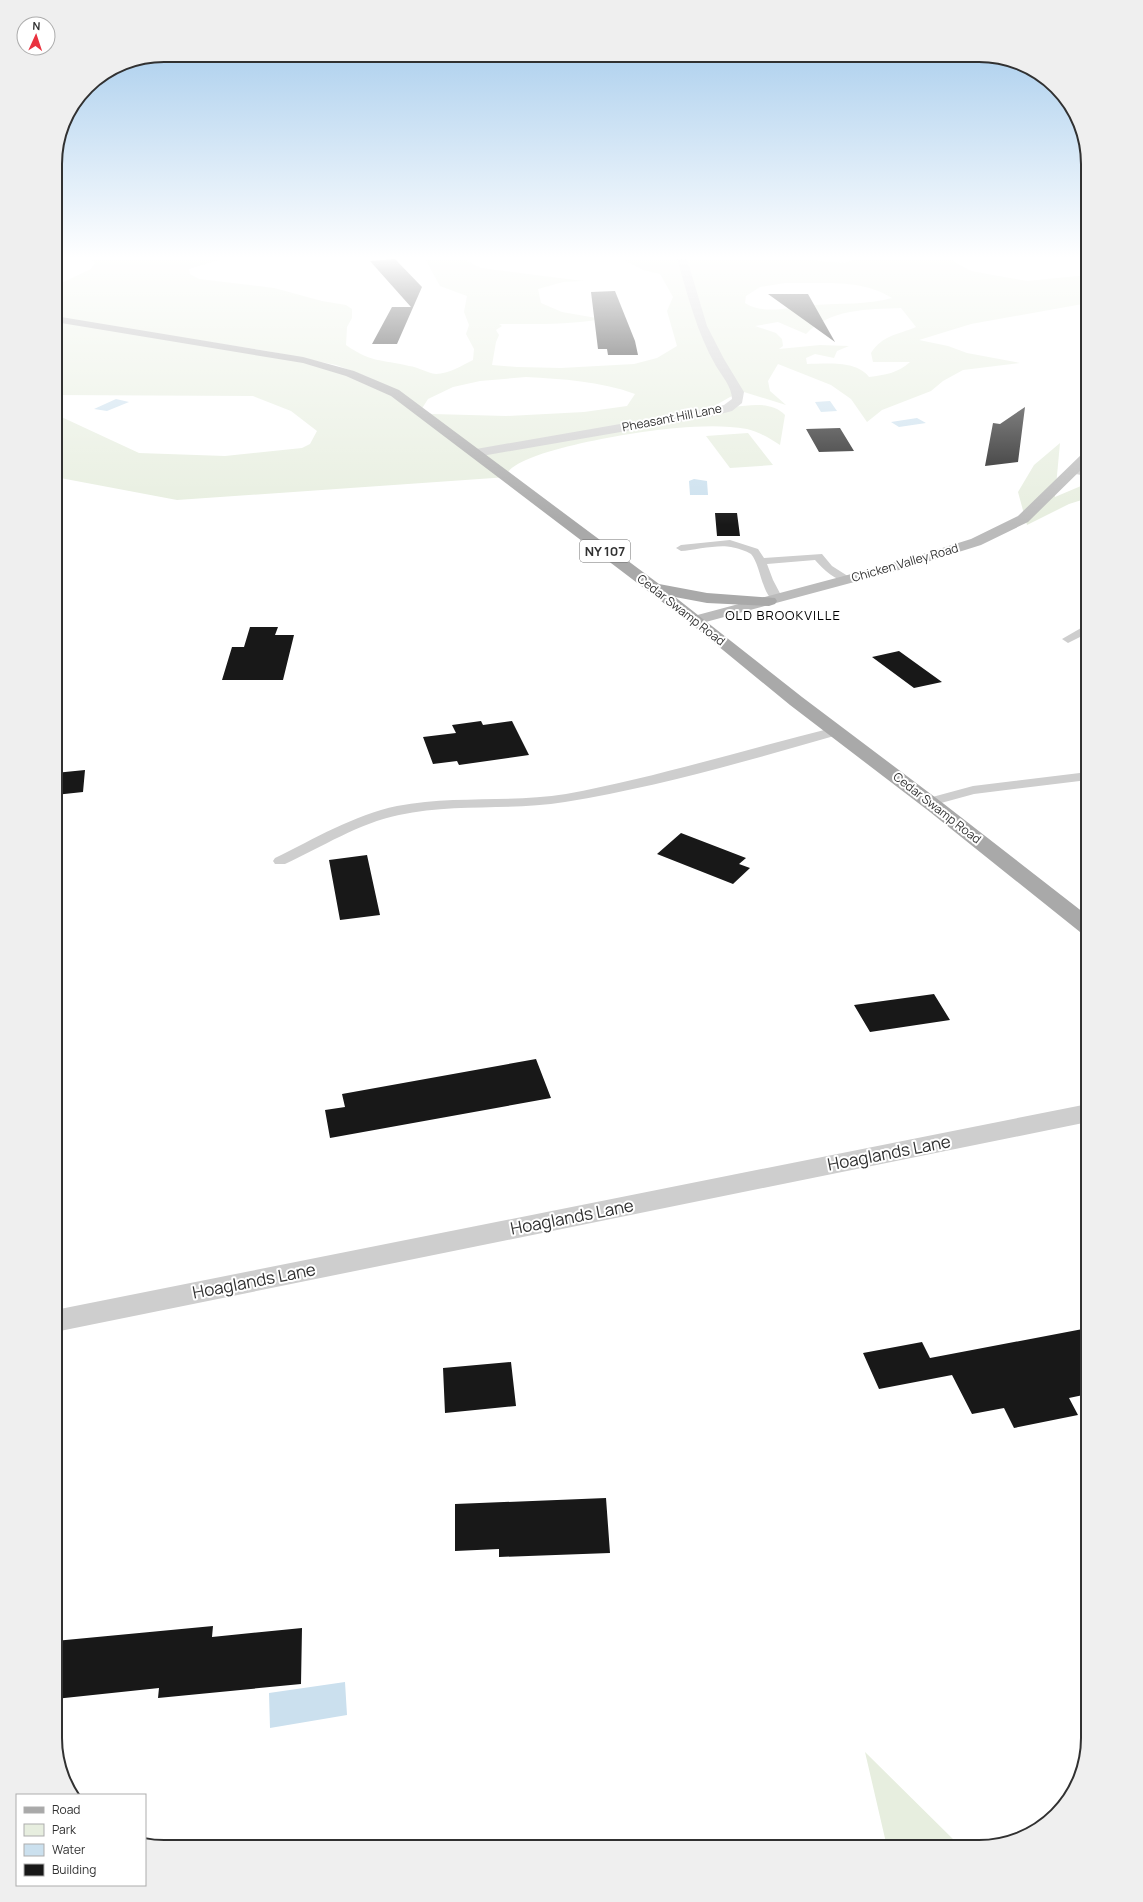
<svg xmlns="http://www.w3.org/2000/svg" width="1143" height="1902" viewBox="0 0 1143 1902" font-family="Manrope,sans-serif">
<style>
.green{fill:#e7eedf;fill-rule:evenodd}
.water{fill:#cbe0ee}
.building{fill:#181818}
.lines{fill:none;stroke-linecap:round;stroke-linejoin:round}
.service{fill:#cecece;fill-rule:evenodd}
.minor{fill:#cecece;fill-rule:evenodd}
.tertiary{fill:#cecece;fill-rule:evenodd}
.secondary{fill:#bbb;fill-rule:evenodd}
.primary{fill:#a9a9a9;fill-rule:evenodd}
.labels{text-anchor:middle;stroke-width:4;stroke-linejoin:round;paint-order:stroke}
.far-street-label{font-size:12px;fill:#313131;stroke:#fff}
.shield{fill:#fff;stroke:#6f6f6f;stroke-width:1}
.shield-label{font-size:13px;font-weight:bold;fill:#313131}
.far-quarter-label{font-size:13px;letter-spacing:1px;fill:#000;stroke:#fff}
.near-street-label{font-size:17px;fill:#313131;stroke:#fff}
.rim{fill:none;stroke:#313131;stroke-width:2}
</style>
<rect width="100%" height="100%" fill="#fff"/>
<path class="green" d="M90,259H223L189,269L190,274L199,279L274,288L322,301L346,305L352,309V318L347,327L346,345C372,363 380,359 409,366C418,367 427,373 436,374C448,374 463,365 473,360L474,349L466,334L469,325L464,312L467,296L440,286L425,259H468L467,261L481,268L583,281L563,282L538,289L541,303L562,312L602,319C569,325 533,324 499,324L502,326L496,330L499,335L496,342L492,365L517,367L561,368L634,364L657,358L677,346L667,311L673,297L660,274L643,270L622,259H799L844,263L855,259H950L971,271L1027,281L1088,275V303L971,324L919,340L948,346L967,353L1020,363L963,370L943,381L931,391L882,410L867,422L851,399L831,385L778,364L768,381L770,391L786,405L744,392L730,397L709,409C732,410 768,396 785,415L780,445C770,438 759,432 747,429C725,425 700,426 677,428C647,430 519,449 507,474L396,391L368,377L336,365L267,351L171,336L303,360L335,368L370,380L395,393L508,477L177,500L55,477V414L139,453L225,456L302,448L310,444L317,431L291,411L253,396L55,395V286L91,269L95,263ZM785,283C819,284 862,278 892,298C867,305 841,303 815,305C794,306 764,316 745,303L746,296L760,287ZM901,308L916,327C897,335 883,335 871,353L873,362H910C898,373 885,375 869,377C856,360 826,364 807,364L806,358L815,354L834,358L837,351L849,346L820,345L779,349L783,346L782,339L776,333L755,326L778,322L806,334C830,309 868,309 901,308ZM526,377C562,379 600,381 635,394L627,406L584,412L506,416L432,414L421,410L428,399L453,387L480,381Z
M748,433L773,465L730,468L706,436Z
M1060,443L1055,497L1088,483V498L1069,504L1027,525L1018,492L1034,465Z
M865,1752L958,1844L959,1847H887Z"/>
<path class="water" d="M116,399L129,402L107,411L94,409Z
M830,401L837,411L821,412L815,402Z
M917,418L926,423L899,427L891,422Z
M694,479L707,481L708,495H690L689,481Z
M345,1682L347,1715L270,1728L269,1693Z"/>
<path class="building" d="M395,259L422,287L397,344H372L392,307H411L370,261Z
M615,291L635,341L638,355H608L607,349H598L591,292Z
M768,294H808L835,342Z
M1025,407L1018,462L985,466L993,423L1000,424Z
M840,428L854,451L819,452L806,429Z
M715,513H737L740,536H717Z
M250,627H278L275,635H294L283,680H222L232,647H244Z
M899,651L942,682L914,688L872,657Z
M481,721L483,725L512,721L529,755L459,765L457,761L433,764L423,737L456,733L452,725Z
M85,770L83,792L55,795V773Z
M681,833L746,858L739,864L750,868L733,884L657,854Z
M367,855L380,915L340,920L329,860Z
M934,994L950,1020L870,1032L854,1005Z
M536,1059L551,1098L330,1138L325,1110L345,1107L342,1094Z
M1088,1328V1394L1069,1398L1078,1415L1014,1428L1004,1408L972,1414L952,1375L879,1389L863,1353L922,1342L930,1358Z
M511,1362L516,1406L445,1413L443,1368Z
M606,1498L610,1553L499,1557V1549L455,1551V1504Z
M213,1626L212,1637L302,1628L301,1684L158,1698L159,1688L55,1699V1641Z"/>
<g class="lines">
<path class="service" d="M1072,468L1088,470V476L1069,473L1067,471L1069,469Z
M730,540L758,549L764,558L822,554L832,566L854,580L848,583C835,580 824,570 815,560L767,564L773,580L783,599L777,602C762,599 761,565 751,554C747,551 736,548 731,547C719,544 694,550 681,551L676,548L681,545Z
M1088,624V633L1068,643L1062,639Z
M836,727L841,728L843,731L841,734C750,760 658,787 565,802C510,811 453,803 399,815C359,823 322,847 285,864H275L273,861L275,858C314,839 354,815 397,806C453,795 510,803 566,794C658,777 746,749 836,727Z
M1088,772V780L974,794L930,806L925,805L923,802L925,799L973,786Z"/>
<path class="minor" d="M677,259H687L707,326L724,359L744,392L742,403L732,411L713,416L476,457L471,456L469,453L471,450L476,449L712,408L724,405L732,399C732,387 722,376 716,366C697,333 688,296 677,259Z"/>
<path class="tertiary" d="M1088,1104V1122L55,1332V1310Z"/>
<path class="secondary" d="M1088,452V463L1028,522L981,545L914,566L702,623L696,625L690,623L688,620L690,617L904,560L971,539L1018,516L1083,453Z"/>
<path class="primary" d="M55,316L303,357L354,371L399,390L659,584L707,593L775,598L777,601L775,604L769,606L707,603L675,597L802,697L944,804L1088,916V934L1080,932L930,812L790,705L690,623L391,396L346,376L303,363L55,322Z"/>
</g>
<linearGradient id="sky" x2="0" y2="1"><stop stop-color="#9cc6ea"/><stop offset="0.49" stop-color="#fff"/><stop offset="1" stop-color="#fff" stop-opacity="0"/></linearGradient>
<rect width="1143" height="525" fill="url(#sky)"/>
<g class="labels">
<g class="far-street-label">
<text transform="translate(672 418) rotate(-11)" y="4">Pheasant Hill Lane</text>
<text transform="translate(905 563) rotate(-16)" y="4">Chicken Valley Road</text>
<text transform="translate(681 610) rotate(38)" y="4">Cedar Swamp Road</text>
<text transform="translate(937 808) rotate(38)" y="4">Cedar Swamp Road</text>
</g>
<rect class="shield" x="580" y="540" width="50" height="22" rx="3"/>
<g class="shield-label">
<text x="605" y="556">NY 107</text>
</g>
<g class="far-quarter-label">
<text x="783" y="620">OLD BROOKVILLE</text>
</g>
<g class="near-street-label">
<text transform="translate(889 1153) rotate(-11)" y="6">Hoaglands Lane</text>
<text transform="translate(572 1217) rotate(-11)" y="6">Hoaglands Lane</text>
<text transform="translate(254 1281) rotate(-11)" y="6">Hoaglands Lane</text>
</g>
</g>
<path d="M0 0H1143V1902H0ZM164 62H979A102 102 0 0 1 1081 164V1738A102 102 0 0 1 979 1840H164A102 102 0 0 1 62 1738V164A102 102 0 0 1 164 62Z" fill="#efefef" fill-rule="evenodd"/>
<path class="rim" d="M164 62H979A102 102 0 0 1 1081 164V1738A102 102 0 0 1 979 1840H164A102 102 0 0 1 62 1738V164A102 102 0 0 1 164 62Z"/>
<rect x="16" y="1794" width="130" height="92" fill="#ffffff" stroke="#adadad"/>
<rect x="24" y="1807" width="20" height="6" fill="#a9a9a9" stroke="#adadad"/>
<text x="52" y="1814" font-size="12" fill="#313131">Road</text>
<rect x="24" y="1824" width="20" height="12" fill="#e7eedf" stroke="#adadad"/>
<text x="52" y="1834" font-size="12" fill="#313131">Park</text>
<rect x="24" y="1844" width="20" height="12" fill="#cbe0ee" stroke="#adadad"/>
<text x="52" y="1854" font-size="12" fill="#313131">Water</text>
<rect x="24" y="1864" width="20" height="12" fill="#181818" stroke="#adadad"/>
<text x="52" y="1874" font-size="12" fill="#313131">Building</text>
<g transform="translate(36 36) rotate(3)"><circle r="19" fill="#ffffff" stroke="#adadad"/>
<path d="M0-3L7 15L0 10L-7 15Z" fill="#e9323f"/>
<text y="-6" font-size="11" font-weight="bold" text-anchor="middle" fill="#313131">N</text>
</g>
</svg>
